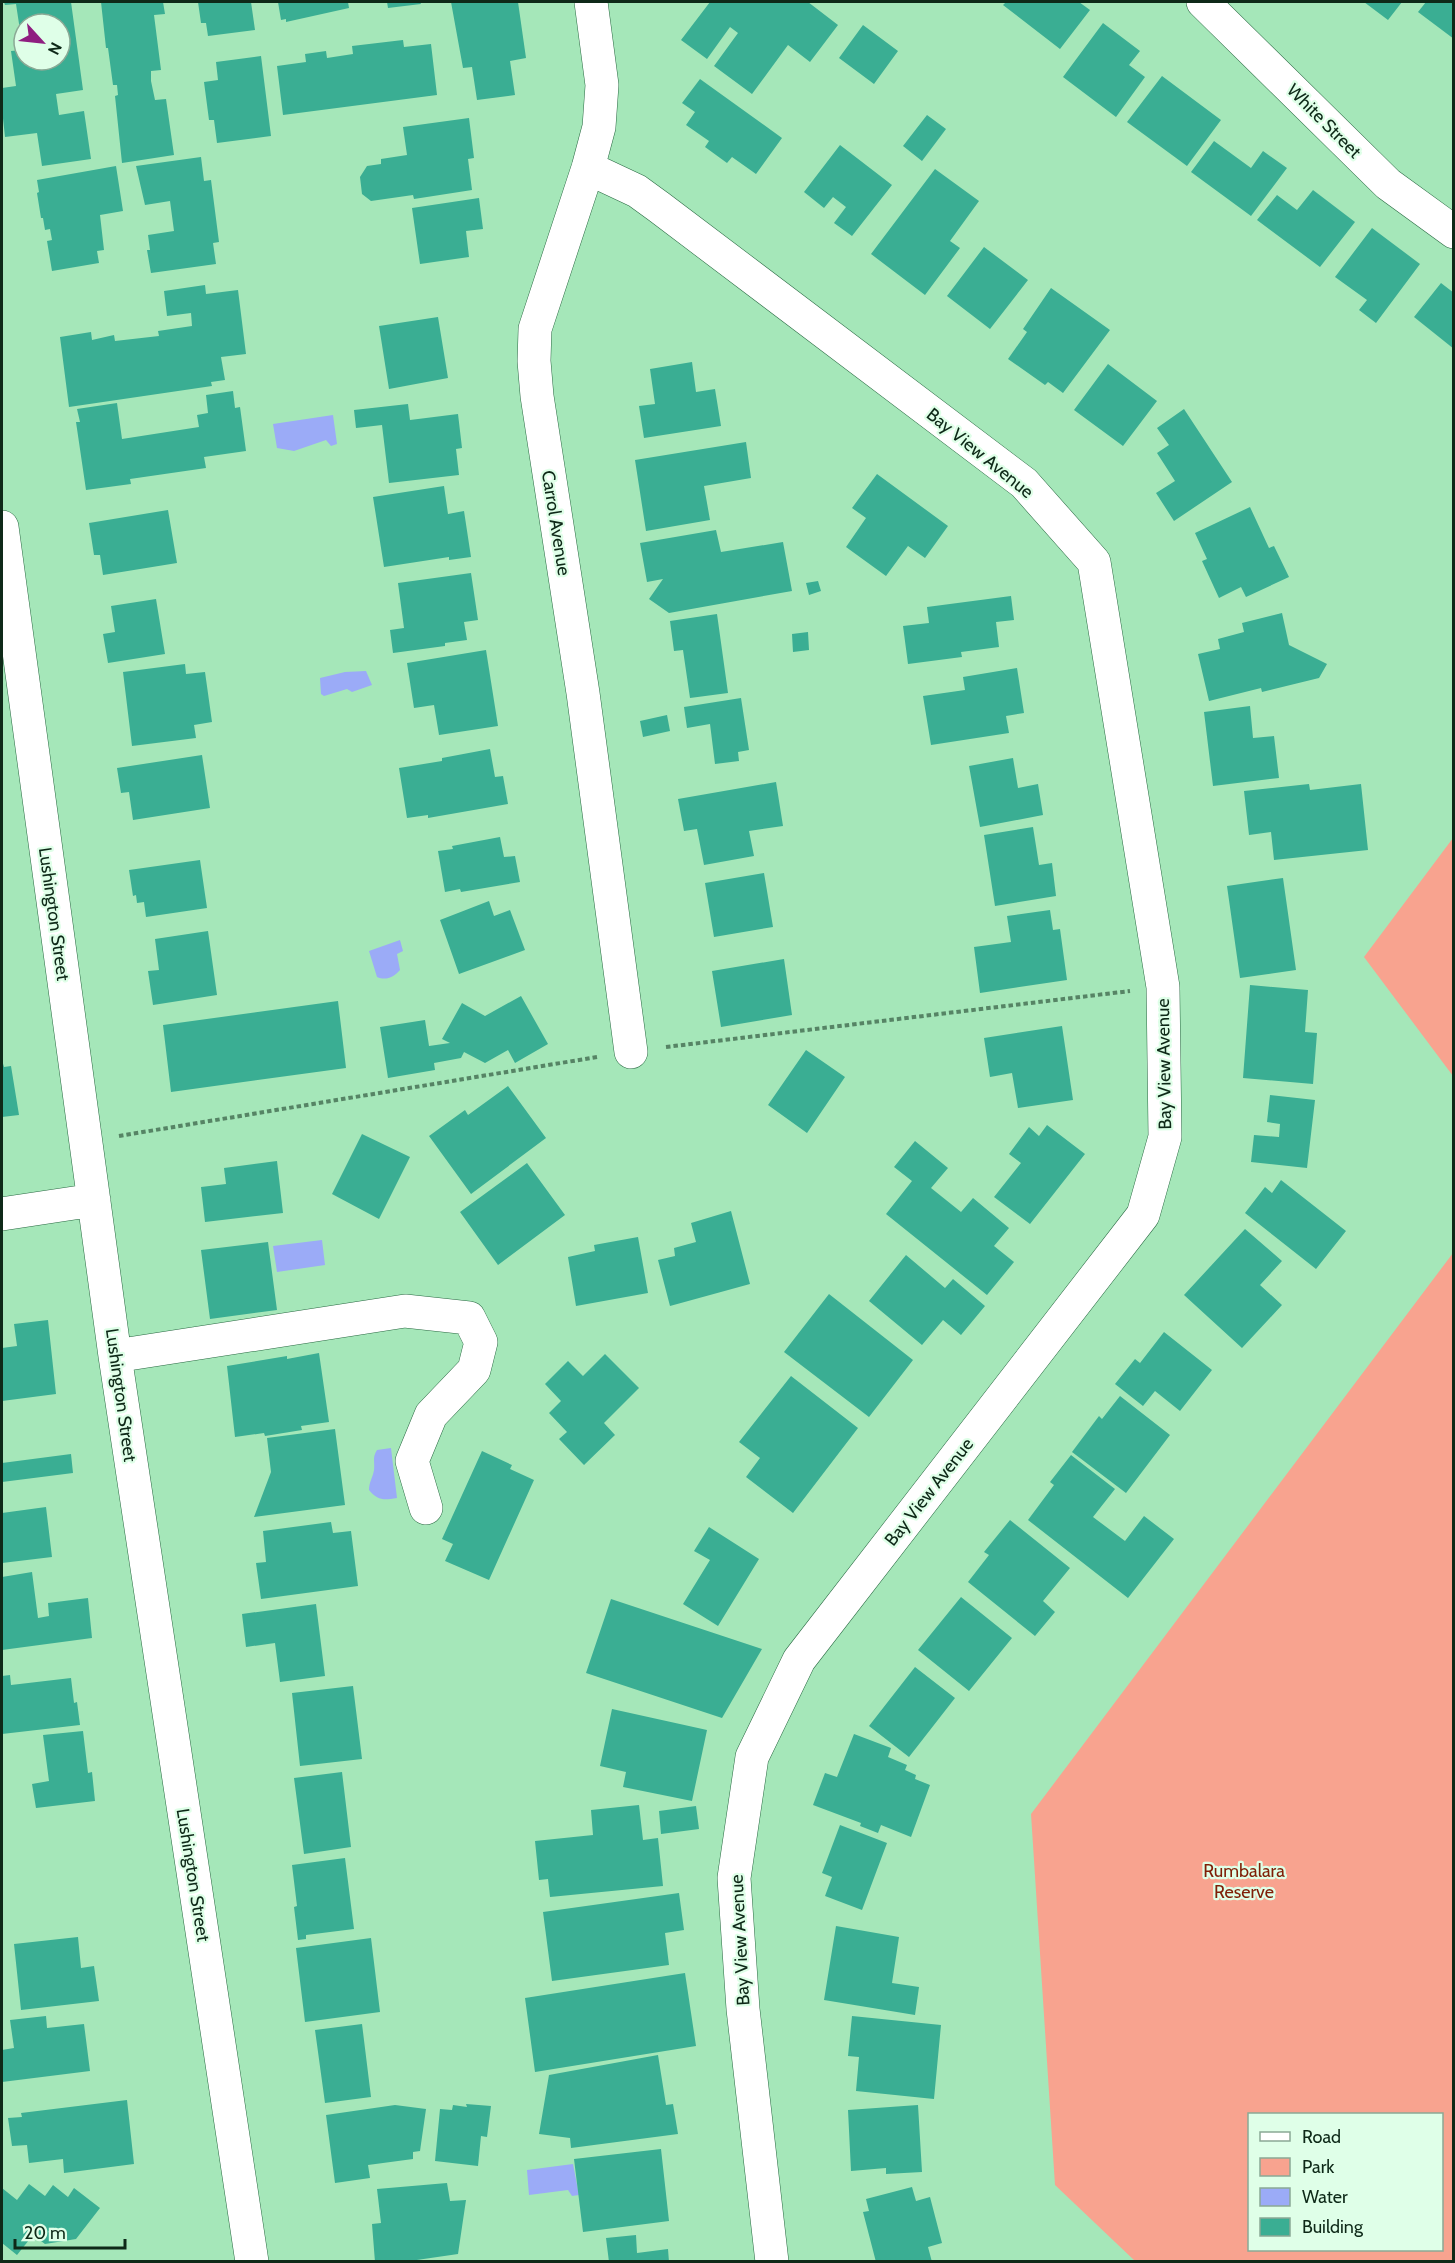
<svg xmlns="http://www.w3.org/2000/svg" width="1455" height="2263" viewBox="0 0 1455 2263" font-family="Cabin,sans-serif">
<style>
.green{fill:#f8a38f;fill-rule:evenodd}
.water{fill:#9babf7}
.building{fill:#3aae93;fill-rule:evenodd}
.lines{fill:none;stroke-linecap:round;stroke-linejoin:round}
.street-casing{stroke:#296942;stroke-width:34}
.path{stroke:#568465;stroke-width:4;stroke-dasharray:4.5 3;stroke-linecap:butt}
.street{stroke:#fff;stroke-width:33}
.labels{text-anchor:middle;stroke-width:4.5;stroke-linejoin:round;paint-order:stroke}
.street-label{font-size:18px;fill:#0e2918;stroke:#dfffe8}
.park-label{font-size:18px;fill:#7f1f07;stroke:#dfffe8}
</style>
<rect width="100%" height="100%" fill="#a5e7b9"/>
<path class="green" d="M1453,838L1454,1076H1453L1364,957Z
M1453,1253V2261H1135L1055,2185L1031,1814ZM1250,2114H1442V2250H1250Z"/>
<path class="water" d="M333,415L337,444L331,446L326,440L294,451L277,448L273,424Z
M366,671L372,685L352,692L347,689L324,696L321,694L320,678L345,672Z
M400,940L403,951L397,954L400,970C394,977 386,981 377,977L369,951Z
M322,1240L325,1265L277,1272L273,1246Z
M391,1448L397,1498C384,1500 378,1501 369,1490C369,1482 373,1477 374,1470C375,1461 372,1458 377,1450Z
M573,2164L579,2195L572,2196L568,2190L529,2195L527,2170Z"/>
<path class="building" d="M4,2H71L83,90L56,94L59,115L84,111L91,159L42,166L37,133L5,137L2,109V88L16,86L11,51L23,50L16,4L5,5ZM24,24H60V60H24Z
M101,2H163L165,14L154,15L161,70L151,71V81L155,100L166,99L174,155L122,163L115,96L118,95L117,85H113L108,48H106Z
M198,2H251L255,30L208,36L206,23H201Z
M278,2H348L349,8L286,22V19L281,20Z
M387,2H420L421,4L388,8Z
M451,2H518L526,58L510,61L515,95L477,100L472,67L463,68Z
M710,2H808L838,25L810,62L788,45L752,94L714,66L738,33L730,27L707,59L681,40Z
M1006,2H1079L1090,10L1060,49L1003,5Z
M1364,2H1402L1388,20Z
M1426,2H1454V39L1418,12Z
M1103,23L1140,51L1129,65L1145,77L1116,117L1063,77Z
M863,25L898,51L874,84L839,58Z
M403,40L404,47L431,44L437,95L283,115L277,66L306,62L305,54L326,51L327,58L353,54L352,46Z
M261,56L271,136L217,143L214,120H209L204,82L218,80L216,62Z
M1162,76L1221,120L1187,166L1127,122Z
M700,79L782,138L756,174L732,157L727,163L705,147L709,141L686,125L695,112L682,103Z
M927,115L946,129L922,161L903,146Z
M469,118L474,158L468,159L472,190L414,199L413,195L371,201L362,194L360,177L367,166L381,164V159L407,155L403,127Z
M1214,141L1251,168L1263,151L1287,168L1251,216L1191,172Z
M840,145L892,185L852,236L834,223L846,207L833,197L824,208L804,192Z
M201,157L204,181L211,180L219,242L213,243L216,264L151,273L147,250H150L148,235L174,231L170,201L145,205L136,166Z
M116,166L123,211L100,215L104,250L97,251L99,263L52,271L47,241L52,240L50,229L45,230L43,218H41L37,193L39,192L37,180Z
M935,169L979,201L950,241L960,248L925,295L871,254Z
M1313,190L1355,222L1320,267L1257,220L1277,195L1297,210Z
M479,198L483,229L466,231L469,257L420,264L412,208Z
M1372,228L1420,264L1376,323L1359,310L1367,300L1335,277Z
M984,247L1028,280L990,329L947,296Z
M1441,283L1454,293V349L1414,317Z
M205,285L206,294L238,290L246,354L221,357L225,380L211,382L212,386L69,407L60,337L91,332L92,340L114,335L115,341L159,336L158,331L192,326L191,313L167,316L164,291Z
M1051,288L1110,330L1063,393L1048,382L1045,385L1008,359L1027,332L1023,329Z
M438,317L448,378L389,389L379,326Z
M692,362L696,392L715,389L721,426L644,438L639,406L655,404L650,369Z
M1108,364L1157,401L1123,446L1074,410Z
M233,391L235,408L240,407L246,451L204,457L206,468L130,479L131,484L86,490L76,422H80L77,409L117,403L122,439L199,427L197,415L208,413L206,395Z
M408,404L410,420L458,414L462,448L456,449L459,475L389,483L382,425L356,428L354,410Z
M1184,409L1232,482L1174,521L1156,493L1175,481L1157,453L1169,445L1157,428Z
M746,442L751,478L704,486L710,520L646,531L635,460Z
M877,474L948,526L925,558L908,546L886,576L846,547L866,518L852,508Z
M444,486L448,514L464,511L471,557L449,560V557L384,567L373,497Z
M1250,507L1269,548L1274,546L1289,577L1246,597L1241,587L1219,598L1202,561L1207,559L1195,533Z
M168,510L177,563L103,575L100,555H94L89,523Z
M716,530L721,552L783,542L792,591L669,613L649,599L663,579L647,582L640,543Z
M471,573L478,620L464,622L467,640L445,643V646L393,653L390,630L404,628L398,583Z
M818,581L821,591L809,595L806,583Z
M1011,596L1014,620L996,622L999,647L961,652L962,657L908,664L903,626L929,623L927,607Z
M156,599L165,654L108,663L103,634L115,632L111,606Z
M1282,613L1289,645L1327,664L1319,678L1262,692L1261,688L1209,701L1198,654L1220,649L1218,639L1244,632L1242,623Z
M717,614L728,693L690,698L683,650L674,651L670,621Z
M808,632L809,650L793,652L792,634Z
M486,650L498,726L439,735L434,705L414,708L407,663Z
M185,664L186,674L205,672L212,722L194,725L196,738L132,746L123,672Z
M1017,668L1024,713L1006,716L1009,733L931,745L923,696L965,690L963,677Z
M741,698L749,750L738,752L739,761L715,764L710,724L687,728L684,707Z
M1250,706L1253,738L1274,736L1279,778L1213,786L1204,712Z
M667,715L670,731L643,737L640,721Z
M490,749L495,777L503,776L508,804L428,818V815L407,818L399,768L442,761V758Z
M202,755L210,808L133,820L129,792L121,793L117,768Z
M1013,758L1018,788L1038,784L1043,815L980,827L969,766Z
M776,782L783,826L749,831L754,856L704,865L697,829L684,831L678,799Z
M1309,784L1310,790L1361,784L1368,850L1274,860L1271,832L1249,835L1244,791Z
M1033,827L1039,865L1052,863L1056,896L995,906L984,835Z
M500,837L504,857L515,856L520,882L461,892L460,889L445,892L438,851L453,849L452,846Z
M200,860L207,908L146,917L144,902L137,903L136,895L133,896L129,870Z
M764,873L773,927L714,937L705,883Z
M1283,878L1296,970L1240,978L1227,886Z
M489,901L494,916L510,910L525,950L459,974L440,920Z
M1050,910L1053,930L1060,929L1067,980L980,993L974,947L1011,942L1007,916Z
M208,931L217,995L153,1005L148,971L159,970L155,939Z
M784,959L792,1015L721,1027L712,971Z
M1250,985L1308,990L1305,1032L1317,1033L1313,1084L1243,1078Z
M521,996L548,1044L515,1063L508,1050L485,1063L464,1052L461,1058L434,1063L435,1070L388,1078L380,1027L425,1020L429,1046L450,1043L442,1039L462,1003L485,1016Z
M338,1001L346,1068L171,1092L163,1025Z
M1062,1026L1073,1100L1018,1108L1012,1073L990,1077L984,1038Z
M806,1050L845,1077L807,1133L768,1105Z
M2,1060L4,1067L11,1066L19,1115L2,1117Z
M508,1086L546,1138L471,1194L429,1136L465,1110L468,1115Z
M1270,1095L1315,1100L1307,1168L1251,1162L1254,1135L1279,1137L1280,1124L1267,1122Z
M1047,1125L1085,1154L1030,1224L994,1197L1021,1163L1009,1154L1029,1127L1039,1136Z
M362,1134L410,1157L379,1219L332,1194Z
M915,1141L948,1168L931,1188L961,1212L973,1198L1009,1228L994,1246L1014,1262L987,1295L886,1214L912,1181L894,1167Z
M277,1161L283,1213L205,1222L201,1187L226,1184L224,1168Z
M527,1163L565,1215L498,1265L460,1212Z
M1281,1180L1346,1231L1316,1269L1245,1213L1265,1187L1272,1193Z
M731,1211L750,1284L670,1306L658,1260L675,1256L674,1248L696,1242L691,1223Z
M1245,1229L1282,1261L1260,1285L1282,1305L1242,1348L1184,1295Z
M638,1237L648,1293L576,1306L568,1257L595,1251L594,1245Z
M268,1242L277,1310L210,1319L201,1250Z
M906,1255L945,1288L953,1279L985,1306L961,1335L943,1320L922,1345L869,1301Z
M829,1294L913,1360L869,1417L784,1352Z
M48,1320L56,1394L2,1401V1348L17,1346L14,1324Z
M1164,1332L1212,1370L1180,1411L1155,1391L1143,1406L1115,1384L1135,1359L1140,1363Z
M319,1353L329,1422L301,1426L302,1430L265,1436L264,1433L235,1437L227,1366L287,1356V1359Z
M605,1354L639,1388L604,1423L615,1435L584,1465L559,1439L567,1432L549,1413L561,1401L545,1384L568,1361L583,1376Z
M791,1376L858,1428L793,1513L746,1477L760,1458L739,1442Z
M1120,1396L1170,1435L1126,1493L1072,1452L1099,1416L1102,1419Z
M335,1429L345,1505L254,1517L271,1472L267,1438Z
M482,1451L512,1465L510,1469L534,1480L489,1580L445,1561L453,1544L442,1539Z
M71,1454L73,1473L2,1482V1463Z
M1071,1455L1115,1489L1093,1517L1125,1541L1144,1516L1174,1539L1128,1598L1028,1520L1054,1485L1050,1482Z
M46,1507L52,1557L2,1563V1513Z
M1010,1520L1070,1568L1043,1601L1055,1612L1035,1636L968,1582L989,1555L984,1552Z
M331,1522L333,1533L351,1531L358,1586L261,1599L256,1563L266,1562L263,1531Z
M709,1527L759,1559L718,1626L683,1604L710,1560L694,1551Z
M32,1572L38,1618L49,1616L48,1603L88,1598L92,1638L2,1650V1577Z
M961,1597L1012,1638L969,1691L918,1650Z
M611,1599L762,1649L722,1718L586,1673Z
M316,1604L325,1676L280,1682L275,1643L246,1647L242,1614Z
M915,1667L955,1698L909,1757L869,1726Z
M10,1675L11,1685L71,1678L74,1703L77,1702L80,1725L2,1734V1676Z
M353,1686L362,1759L300,1766L292,1693Z
M612,1709L707,1730L692,1801L623,1787L626,1772L600,1766Z
M83,1731L88,1773L92,1772L95,1801L36,1808L32,1784L49,1781L43,1735Z
M854,1734L891,1748L888,1757L907,1765L905,1770L916,1775L915,1779L930,1785L911,1837L881,1825L878,1833L860,1826L861,1823L813,1805L825,1773L837,1777Z
M342,1772L351,1847L304,1854L294,1778Z
M639,1805L643,1840L658,1838L663,1886L550,1897L548,1879L539,1880L535,1841L593,1835L591,1810Z
M696,1806L699,1829L661,1834L659,1811Z
M840,1825L887,1843L862,1910L825,1896L832,1877L822,1873Z
M345,1858L354,1929L306,1935V1939L298,1940L294,1907L297,1906L292,1865Z
M679,1893L684,1930L665,1933L669,1965L552,1981L543,1912Z
M836,1926L899,1937L892,1983L919,1987L915,2015L824,2000Z
M78,1937L81,1968L94,1966L99,2001L21,2010L14,1944Z
M371,1938L380,2012L305,2022L296,1948Z
M685,1973L696,2046L535,2072L525,1998Z
M46,2016L47,2028L84,2024L90,2071L2,2082V2050L14,2048L10,2020Z
M852,2016L941,2025L934,2099L856,2091L859,2057L848,2056Z
M362,2024L371,2097L325,2103L315,2030Z
M658,2055L666,2105L673,2104L678,2134L571,2148L570,2138L539,2134L549,2075Z
M127,2100L134,2164L64,2173L63,2159L29,2163L27,2145L12,2146L8,2118L22,2117L21,2113Z
M466,2104L491,2106L487,2137L481,2136L478,2166L435,2161L440,2109L452,2110L453,2105L467,2107Z
M395,2105L426,2109L420,2151L413,2152V2159L368,2165L370,2178L335,2183L326,2115Z
M918,2105L922,2172L886,2174V2168L851,2171L848,2110Z
M661,2149L669,2221L583,2232L574,2159Z
M447,2183L450,2201L466,2200L458,2254L403,2262H375L372,2224L381,2223L377,2189Z
M29,2184L45,2196L53,2185L68,2197L74,2188L100,2208L76,2239L45,2244L33,2235L17,2255L2,2243V2188L17,2200Z
M912,2187L916,2201L930,2197L942,2243L928,2247L932,2262H876L863,2212L869,2211L866,2199Z
M636,2235L637,2253L668,2249L669,2262H609L606,2238Z"/>
<g class="lines">
<g class="street-casing">
<path id="street" d="M591,2L602,85L599,127L588,168L535,329L534,361L537,396L583,693L631,1052
M1203,2L1388,184L1454,232
M588,168L637,191L659,207L1024,483L1094,562L1163,987L1165,1137L1143,1215L799,1660L752,1757L734,1878L743,2009L772,2262
M2,527L115,1356L252,2262
M2,1214L94,1200
M115,1356L405,1311L469,1318L481,1342L474,1370L431,1415L412,1461L426,1508"/>
</g>
<path class="path" d="M666,1047L1130,991
M119,1136L597,1057"/>
<use href="#street" class="street"/>
</g>
<g class="labels">
<g class="street-label">
<text transform="translate(1324 121) rotate(45)" y="6">White Street</text>
<text transform="translate(980 453) rotate(39)" y="6">Bay View Avenue</text>
<text transform="translate(556 523) rotate(81)" y="6">Carrol Avenue</text>
<text transform="translate(54 914) rotate(82)" y="6">Lushington Street</text>
<text transform="translate(1164 1064) rotate(-91)" y="6">Bay View Avenue</text>
<text transform="translate(121 1395) rotate(82)" y="6">Lushington Street</text>
<text transform="translate(929 1492) rotate(-52)" y="6">Bay View Avenue</text>
<text transform="translate(193 1875) rotate(81)" y="6">Lushington Street</text>
<text transform="translate(740 1940) rotate(-93)" y="6">Bay View Avenue</text>
</g>
<g class="park-label">
<text x="1244" y="1877">Rumbalara<tspan x="1244" dy="21">Reserve</tspan></text>
</g>
</g>
<rect width="1455" height="2263" fill="none" stroke="#0e2918" stroke-width="6"/>
<rect x="1248" y="2113" width="195" height="138" fill="#dfffe8" stroke="#8ba995" stroke-width="1.5"/>
<rect x="1260" y="2132" width="30" height="9" fill="#ffffff" stroke="#8ba995" stroke-width="1.5"/>
<text x="1302" y="2143" font-size="18" fill="#0e2918">Road</text>
<rect x="1260" y="2158" width="30" height="18" fill="#f8a38f" stroke="#8ba995" stroke-width="1.5"/>
<text x="1302" y="2173" font-size="18" fill="#0e2918">Park</text>
<rect x="1260" y="2188" width="30" height="18" fill="#9babf7" stroke="#8ba995" stroke-width="1.5"/>
<text x="1302" y="2203" font-size="18" fill="#0e2918">Water</text>
<rect x="1260" y="2218" width="30" height="18" fill="#3aae93" stroke="#8ba995" stroke-width="1.5"/>
<text x="1302" y="2233" font-size="18" fill="#0e2918">Building</text>
<g transform="translate(42 42) rotate(117)"><circle r="28" fill="#dfffe8" stroke="#8ba995" stroke-width="1.5"/>
<path d="M0-4.5L10 22L0 15L-10 22Z" fill="#8f1e80"/>
<text y="-9" font-size="16" font-weight="bold" text-anchor="middle" fill="#0e2918">N</text>
</g>
<path d="M15 2239v9h110v-9" fill="none" stroke="#0e2918" stroke-width="3"/>
<text x="24" y="2239" font-size="18" fill="#0e2918" stroke="#dfffe8" stroke-width="4.5" paint-order="stroke">20 m</text>
</svg>
